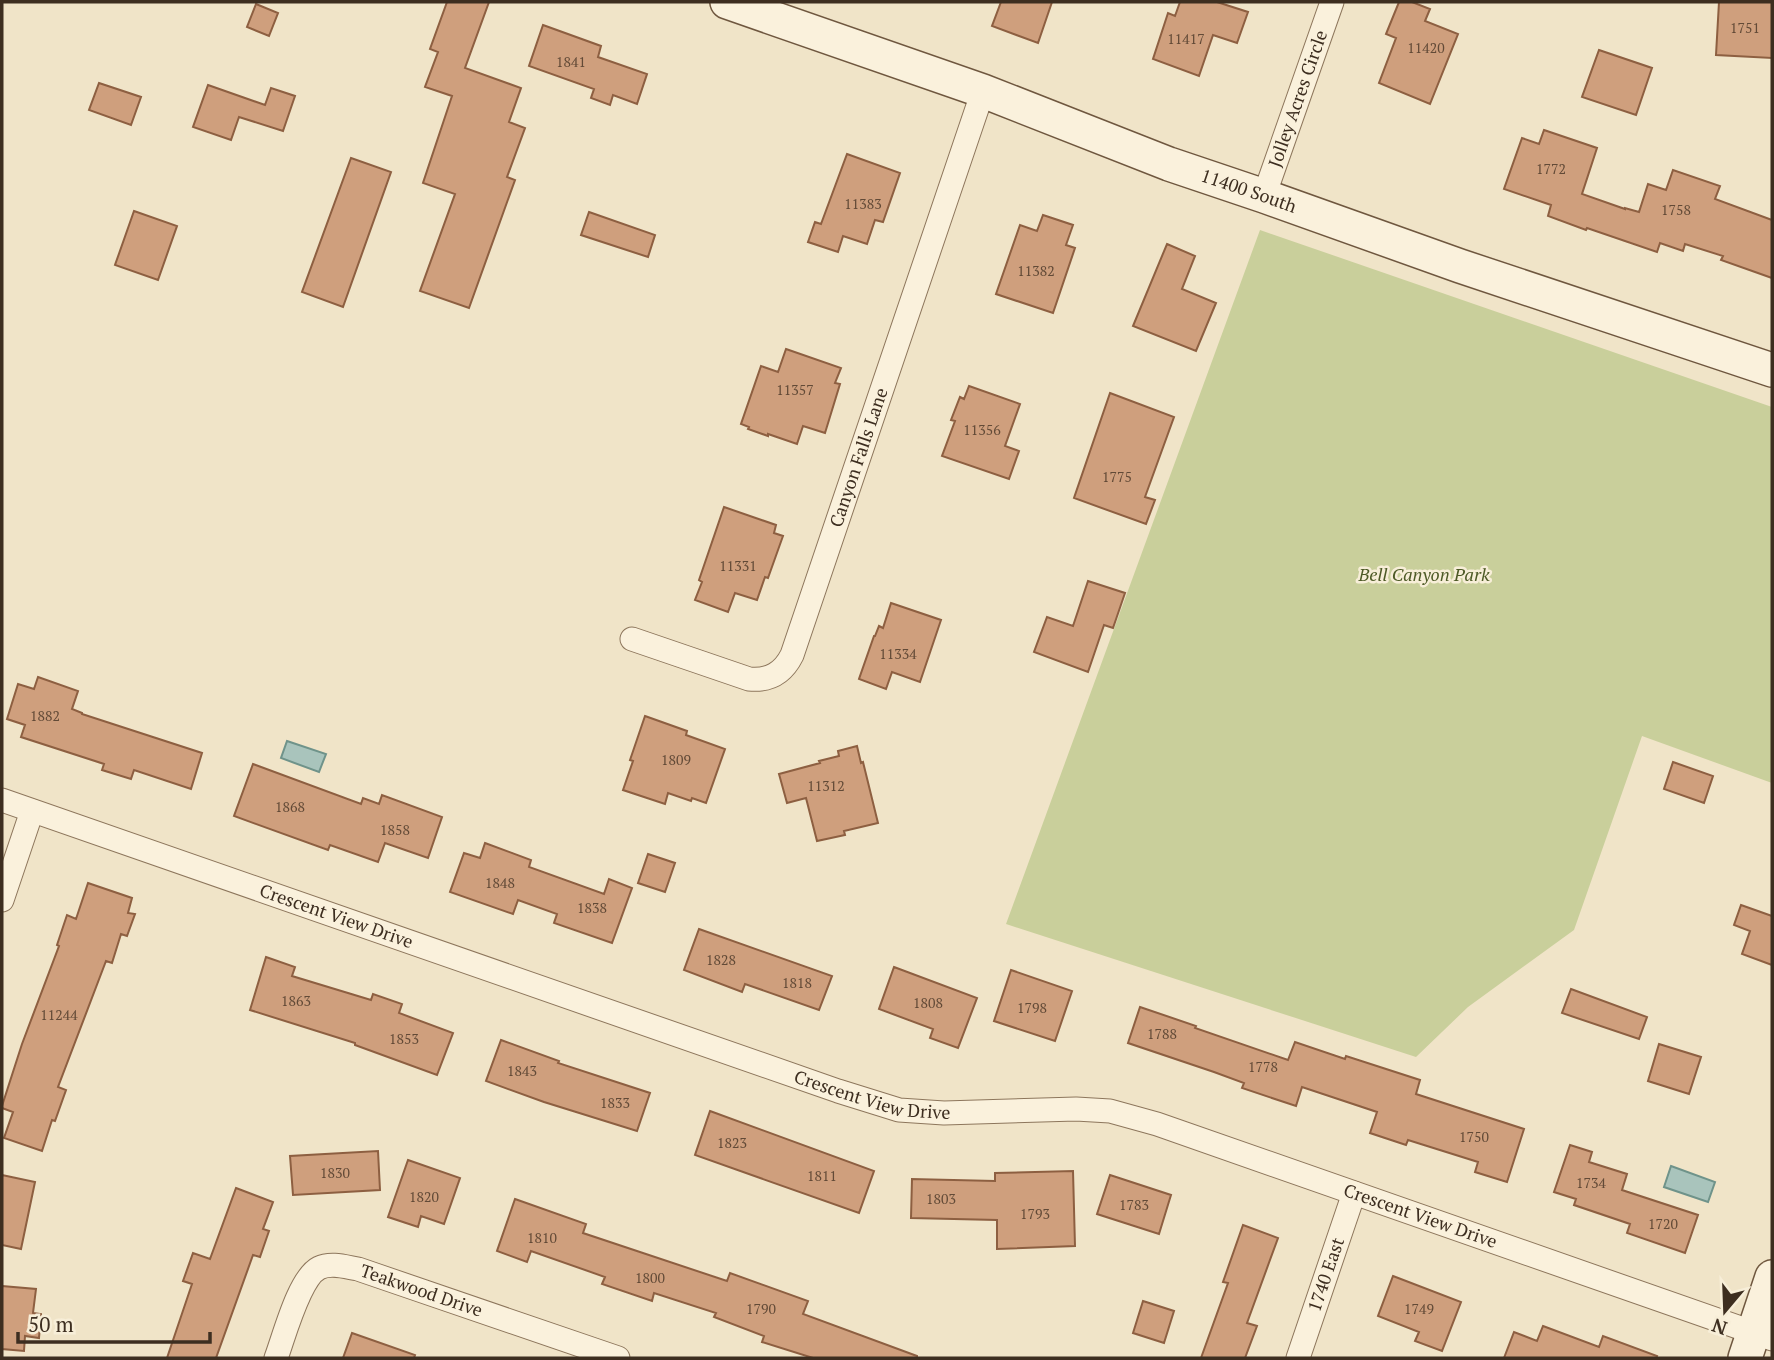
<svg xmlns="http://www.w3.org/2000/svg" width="1774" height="1360" viewBox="0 0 1774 1360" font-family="'PT Serif',serif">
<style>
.green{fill:#c9cf9b}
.water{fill:#a9c4bc;stroke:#6f938a;stroke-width:2}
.building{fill:#cf9f7d;stroke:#8d5f41;stroke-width:2}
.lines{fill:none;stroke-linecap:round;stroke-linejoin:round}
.street-casing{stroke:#8d765c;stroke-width:25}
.secondary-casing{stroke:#6f573f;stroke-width:36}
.street{stroke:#faf1dc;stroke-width:23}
.secondary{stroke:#faf1dc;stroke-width:33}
.labels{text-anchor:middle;stroke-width:5;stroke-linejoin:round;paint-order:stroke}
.number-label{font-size:14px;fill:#624a37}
.street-label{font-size:18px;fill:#3d2e20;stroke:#f7eed8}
.park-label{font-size:18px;font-style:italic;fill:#4d5a26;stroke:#f7eed8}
</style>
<rect width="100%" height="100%" fill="#f0e4c8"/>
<path class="green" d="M1260,230L1772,407V783L1642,736L1574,930L1468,1007L1416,1057L1006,924Z"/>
<path class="water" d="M287,741L326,754L319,772L281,758Z
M1671,1166L1715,1182L1708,1202L1664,1187Z"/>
<path class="building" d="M447,2H489L465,68L521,88L509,122L525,128L507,177L515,180L469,308L420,291L455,194L423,183L452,96L425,87L438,52L430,49Z
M1001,2H1052L1038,43L992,26Z
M1180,2H1217L1248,12L1237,43L1213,35L1199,76L1153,59L1168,13L1175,16Z
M1399,2H1412L1430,9L1425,21L1458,34L1430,104L1379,83L1396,38L1386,34Z
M1719,2H1772V58L1716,55Z
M256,4L278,13L269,36L247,27Z
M543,25L601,46L598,57L647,74L637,104L613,95L610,105L591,98L594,89L529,66Z
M1599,50L1652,68L1636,115L1582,97Z
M99,83L141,97L131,125L89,110Z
M208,85L265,105L271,88L295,96L283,131L239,117L231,140L193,127Z
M1544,130L1597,148L1582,194L1625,209V208L1639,212L1648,184L1666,190L1673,170L1720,186L1715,199L1772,220V278L1721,260L1723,256L1685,244L1683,251L1660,243L1657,252L1587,228L1586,230L1548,216L1551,205L1504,189L1522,138L1539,144Z
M847,154L900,173L883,222L875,220L867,244L843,236L838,252L808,242L815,222L821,224Z
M351,158L391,172L343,307L302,292Z
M134,211L177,226L158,280L115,265Z
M589,212L655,235L648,257L581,235Z
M1043,215L1073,225L1066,245L1075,248L1053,313L996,294L1020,225L1037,231Z
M1167,244L1195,256L1182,289L1216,303L1196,351L1133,326Z
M786,349L841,368L835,383L840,384L825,433L803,426L797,444L768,434V436L748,429L749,427L741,424L761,366L778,372Z
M969,386L1020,404L1005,446L1019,451L1009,479L942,456L955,421L951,420L960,397L964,399Z
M1110,393L1174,417L1145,497L1155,500L1146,524L1074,498Z
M724,507L776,525L774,533L783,536L768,578L765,577L757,600L735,593L728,612L695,600L702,582L699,580Z
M1088,581L1125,593L1113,628L1104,625L1088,672L1034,652L1047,617L1073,626Z
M891,603L941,620L920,682L892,672L886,689L859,679L874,636H875L879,626L883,628Z
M38,677L78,691L72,709L82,713V714L202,753L191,789L134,770L131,779L102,770L104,764L21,737L25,725L7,719L18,684L34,689Z
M645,716L687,731L686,735L725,749L706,803L692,798L691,801L668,793L665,804L623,790L633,761L630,760Z
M857,746L861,763L863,762L878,823L844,831L845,835L817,841L806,798L787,803L779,774L820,763L819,761L839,756L838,751Z
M1673,762L1713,776L1704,803L1664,789Z
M253,764L361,804L363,798L379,804L382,795L442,817L428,858L385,843L378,862L330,845L328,850L234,816Z
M485,843L531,860L529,867L604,894L609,879L632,888L612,943L554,923L557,914L518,900L513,914L450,892L464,853L480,858Z
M648,854L675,863L665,892L638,883Z
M88,883L132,898L128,913L135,914L127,936L121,934L112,963L106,961L58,1087L66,1090L55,1121L52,1120L42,1151L4,1138L13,1112L2,1108V1106L22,1044L59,946L57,945L67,915L76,919Z
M1741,905L1772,916V965L1742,954L1750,931L1734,925Z
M699,929L832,976L819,1010L745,984L742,992L684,970Z
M266,957L295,967L292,976L371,1000L373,994L402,1004L399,1013L453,1033L437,1075L355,1045V1043L250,1010Z
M894,967L977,998L958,1048L930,1038L933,1029L879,1009Z
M1011,970L1072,991L1055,1041L994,1021Z
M1571,989L1647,1017L1639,1039L1562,1013Z
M1140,1007L1196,1026L1195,1028L1288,1060L1295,1042L1345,1059L1346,1056L1420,1080L1416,1094L1524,1129L1507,1182L1475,1172L1478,1162L1408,1140L1406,1145L1370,1133L1377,1112L1302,1087L1296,1106L1242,1088L1244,1083L1214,1072L1128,1043Z
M501,1040L559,1061L558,1063L650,1093L637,1131L544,1102L486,1081Z
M1659,1044L1701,1057L1689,1094L1648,1081Z
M710,1111L874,1171L859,1213L695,1155Z
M1570,1145L1592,1152L1589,1162L1627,1174L1622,1190L1698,1215L1685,1253L1627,1233L1630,1224L1574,1205L1576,1199L1554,1192Z
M378,1151L380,1190L293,1195L290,1156Z
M408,1160L460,1178L444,1224L421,1216L418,1227L388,1217Z
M1073,1171L1075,1246L997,1249V1220L911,1218L912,1179L995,1181V1173Z
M2,1175L35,1182L21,1249L2,1245Z
M1110,1175L1171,1195L1159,1234L1097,1214Z
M236,1188L273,1202L263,1229L269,1231L260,1257L253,1255L216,1358H167L192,1284L183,1281L193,1253L210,1259Z
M515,1199L586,1224L583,1233L727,1281L730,1273L808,1301L803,1314L917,1356V1358H813L762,1342L764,1336L714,1317L716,1313L654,1293L652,1301L602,1284L605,1277L531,1251L527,1262L497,1251Z
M1243,1225L1278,1238L1247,1323L1257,1326L1245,1358H1201L1228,1283L1223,1282Z
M1393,1276L1461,1302L1442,1351L1415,1341L1419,1332L1378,1316Z
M2,1286L36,1289L33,1313L41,1314L39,1338L25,1336L24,1351L2,1349Z
M1143,1301L1174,1311L1164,1343L1133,1333Z
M1543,1326L1599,1347L1603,1336L1657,1356L1656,1358H1504L1514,1332L1537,1341Z
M352,1333L415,1355L414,1358H343Z"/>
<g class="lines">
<g class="street-casing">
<g id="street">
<path id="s1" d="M1264,196L1332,2"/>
<path id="s2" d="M632,639L749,679C769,681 783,673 792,655L983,91"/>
<path id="s3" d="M2,800L838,1091L899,1110L944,1113L1076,1109L1110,1111L1157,1124L1772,1339"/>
<path d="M2,900L32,811"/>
<path id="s4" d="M276,1358C284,1337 299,1278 319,1268C331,1262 346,1267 358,1269L618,1358"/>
<path id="s5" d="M1298,1358L1354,1193"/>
</g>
</g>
<g class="secondary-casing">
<g id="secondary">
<path id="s6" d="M727,2L983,91L1169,164L1264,196L1460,266L1772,370"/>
<path d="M1745,1358L1772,1277"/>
</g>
</g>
<use href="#street" class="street"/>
<use href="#secondary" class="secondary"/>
</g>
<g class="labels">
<g class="number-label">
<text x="1745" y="33">1751</text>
<text x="1186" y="44">11417</text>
<text x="1426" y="53">11420</text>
<text x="571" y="67">1841</text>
<text x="1551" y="174">1772</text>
<text x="863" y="209">11383</text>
<text x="1676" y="215">1758</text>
<text x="1036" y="276">11382</text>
<text x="795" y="395">11357</text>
<text x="982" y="435">11356</text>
<text x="1117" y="482">1775</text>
<text x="738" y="571">11331</text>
<text x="898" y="659">11334</text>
<text x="45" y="721">1882</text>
<text x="676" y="765">1809</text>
<text x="826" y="791">11312</text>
<text x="290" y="812">1868</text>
<text x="395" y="835">1858</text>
<text x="500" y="888">1848</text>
<text x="592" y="913">1838</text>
<text x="721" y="965">1828</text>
<text x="797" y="988">1818</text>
<text x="296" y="1006">1863</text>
<text x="928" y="1008">1808</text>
<text x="1032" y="1013">1798</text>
<text x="59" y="1020">11244</text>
<text x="1162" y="1039">1788</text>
<text x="404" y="1044">1853</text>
<text x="1263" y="1072">1778</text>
<text x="522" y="1076">1843</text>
<text x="615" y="1108">1833</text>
<text x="1474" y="1142">1750</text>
<text x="732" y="1148">1823</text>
<text x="335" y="1178">1830</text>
<text x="822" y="1181">1811</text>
<text x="1591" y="1188">1734</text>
<text x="424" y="1202">1820</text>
<text x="941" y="1204">1803</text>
<text x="1134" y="1210">1783</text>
<text x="1035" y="1219">1793</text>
<text x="1663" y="1229">1720</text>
<text x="542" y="1243">1810</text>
<text x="650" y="1283">1800</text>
<text x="761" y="1314">1790</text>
<text x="1419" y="1314">1749</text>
</g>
<g class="street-label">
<text dy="6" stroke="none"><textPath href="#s1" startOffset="103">Jolley Acres Circle</textPath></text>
<text dy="6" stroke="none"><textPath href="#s6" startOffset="555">11400 South</textPath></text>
<text dy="6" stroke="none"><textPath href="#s2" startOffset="385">Canyon Falls Lane</textPath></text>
<text dy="6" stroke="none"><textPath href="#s3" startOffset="354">Crescent View Drive</textPath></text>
<text dy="6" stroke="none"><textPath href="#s3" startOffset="920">Crescent View Drive</textPath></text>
<text dy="6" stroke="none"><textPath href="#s3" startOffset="1488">Crescent View Drive</textPath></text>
<text dy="6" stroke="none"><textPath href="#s5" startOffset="88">1740 East</textPath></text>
<text dy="6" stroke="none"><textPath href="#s4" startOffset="208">Teakwood Drive</textPath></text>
</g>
<g class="park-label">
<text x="1424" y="581">Bell Canyon Park</text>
</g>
</g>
<rect width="1774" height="1360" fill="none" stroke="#3d2e20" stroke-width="7"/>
<g transform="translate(1725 1311) rotate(199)" stroke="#f7eed8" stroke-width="5" paint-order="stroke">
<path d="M0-5L12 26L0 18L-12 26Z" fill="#3d2e20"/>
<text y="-10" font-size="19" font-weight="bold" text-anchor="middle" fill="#3d2e20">N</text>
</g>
<path d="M18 1332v10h192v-10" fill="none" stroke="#3d2e20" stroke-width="3.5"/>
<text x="28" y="1332" font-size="21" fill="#3d2e20" stroke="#f7eed8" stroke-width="5" paint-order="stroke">50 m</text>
</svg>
